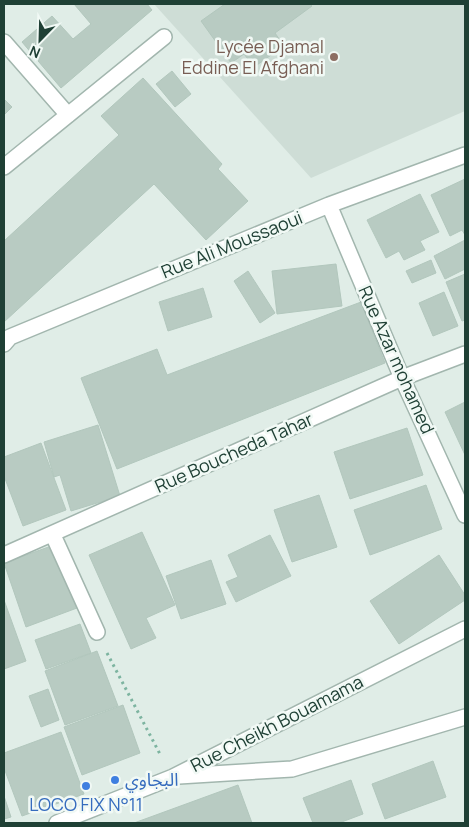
<svg xmlns="http://www.w3.org/2000/svg" width="469" height="827" viewBox="0 0 469 827" font-family="Manrope,'Noto Sans Arabic',sans-serif">
<style>
.built{fill:#ceddd6}
.building{fill:#b8cbc2;stroke:#b2c7bd}
.lines{fill:none;stroke-linecap:round;stroke-linejoin:round}
.minor-casing{stroke:#a2b6ae;stroke-width:18}
.path{stroke:#7db4a0;stroke-width:3;stroke-dasharray:2.5 4;stroke-linecap:butt}
.minor{stroke:#fff;stroke-width:15}
.education-dot{fill:#8d6e63;stroke:#f1f9f5;stroke-width:2}
.shop-dot{fill:#3f7fe0;stroke:#f1f9f5;stroke-width:2}
.labels{text-anchor:middle;stroke-width:5;stroke-linejoin:round;paint-order:stroke}
.education-label{font-size:18px;fill:#785e54;stroke:#f1f9f5;text-anchor:end}
.street-label{font-size:18px;fill:#1f4035;stroke:#f1f9f5}
.shop-label{font-size:18px;fill:#366cbe;stroke:#f1f9f5;text-anchor:start}
</style>
<rect width="100%" height="100%" fill="#e0ede7"/>
<path class="built" d="M154,4H465V111L311,178Z"/>
<path class="building" d="M74,4H147L152,10L61,88L22,42L52,16L73,39L91,24Z
M225,4H310L312,6L275,33L284,46L254,67L244,54L231,63L201,21Z
M172,71L191,94L175,107L156,84Z
M143,78L222,164L218,169L248,201L206,240L154,184L4,322V241L119,135L101,116Z
M4,99L12,107L4,115Z
M465,179V235L462,230L450,236L431,195Z
M420,194L439,232L420,241L425,250L404,260L399,251L386,258L367,220Z
M465,240V269L445,279L434,256Z
M431,260L436,273L412,283L406,271Z
M336,264L342,306L277,314L272,271Z
M248,271L275,313L260,323L234,281Z
M465,274V320L462,321L446,282Z
M203,288L212,317L168,331L159,302Z
M444,292L458,326L433,336L419,303Z
M361,302L385,363L117,469L81,378L157,349L167,375Z
M465,402V455L445,412Z
M98,425L120,496L71,511L60,475L54,477L44,442Z
M407,428L423,475L350,499L334,452Z
M41,443L66,510L23,526L4,476V457Z
M426,485L442,529L370,555L354,510Z
M319,495L337,547L292,562L274,510Z
M142,532L175,605L146,618L156,638L131,649L89,555Z
M270,535L291,576L236,602L226,582L238,577L228,555Z
M54,545L77,608L26,627L4,563Z
M439,555L465,595V600L399,644L370,601Z
M211,560L226,604L181,619L166,576Z
M4,600L26,661L4,669Z
M80,624L91,653L46,669L35,640Z
M97,651L118,706L65,725L45,671Z
M48,689L59,720L41,727L29,696Z
M123,705L140,753L82,775L64,727Z
M61,732L84,794L22,816L4,768V753Z
M433,761L446,797L385,819L372,784Z
M351,780L363,814L339,823H313L303,798Z
M238,785L252,823H134Z
M4,796L11,817L4,819Z"/>
<g class="lines">
<g class="minor-casing">
<path id="minor" d="M4,42L68,115
M4,167L164,37
M329,205L402,378L465,515
M4,344L10,337L329,205L465,155
M53,535L97,632
M4,555L402,378L465,354
M179,776L292,769L465,717
M57,823L173,777L465,629"/>
</g>
<path class="path" d="M107,653L161,756"/>
<use href="#minor" class="minor"/>
</g>
<circle class="education-dot" cx="334" cy="57" r="5"/>
<g class="shop-dot">
<circle cx="115" cy="780" r="5"/>
<circle cx="86" cy="786" r="5"/>
</g>
<g class="labels">
<g class="education-label">
<text x="324" y="53">Lycée Djamal<tspan x="324" dy="21">Eddine El Afghani</tspan></text>
</g>
<g class="street-label">
<text transform="translate(232 245) rotate(-22)" y="6">Rue Ali Moussaoui</text>
<text transform="translate(396 360) rotate(66)" y="6">Rue Azar mohamed</text>
<text transform="translate(234 453) rotate(-24)" y="6">Rue Boucheda Tahar</text>
<text transform="translate(277 724) rotate(-27)" y="6">Rue Cheikh Bouamama</text>
</g>
<g class="shop-label">
<text x="125" y="786">البجاوي</text>
<text x="86" y="811" text-anchor="middle">LOCO FIX N°11</text>
</g>
</g>
<rect width="469" height="827" fill="none" stroke="#1f4035" stroke-width="10"/>
<g transform="translate(40 40) rotate(203)" stroke="#f1f9f5" stroke-width="4" paint-order="stroke">
<path d="M0-4L9 19L0 12L-9 19Z" fill="#1f4035"/>
<text y="-8" font-size="14" font-weight="bold" text-anchor="middle" fill="#1f4035">N</text>
</g>
</svg>
